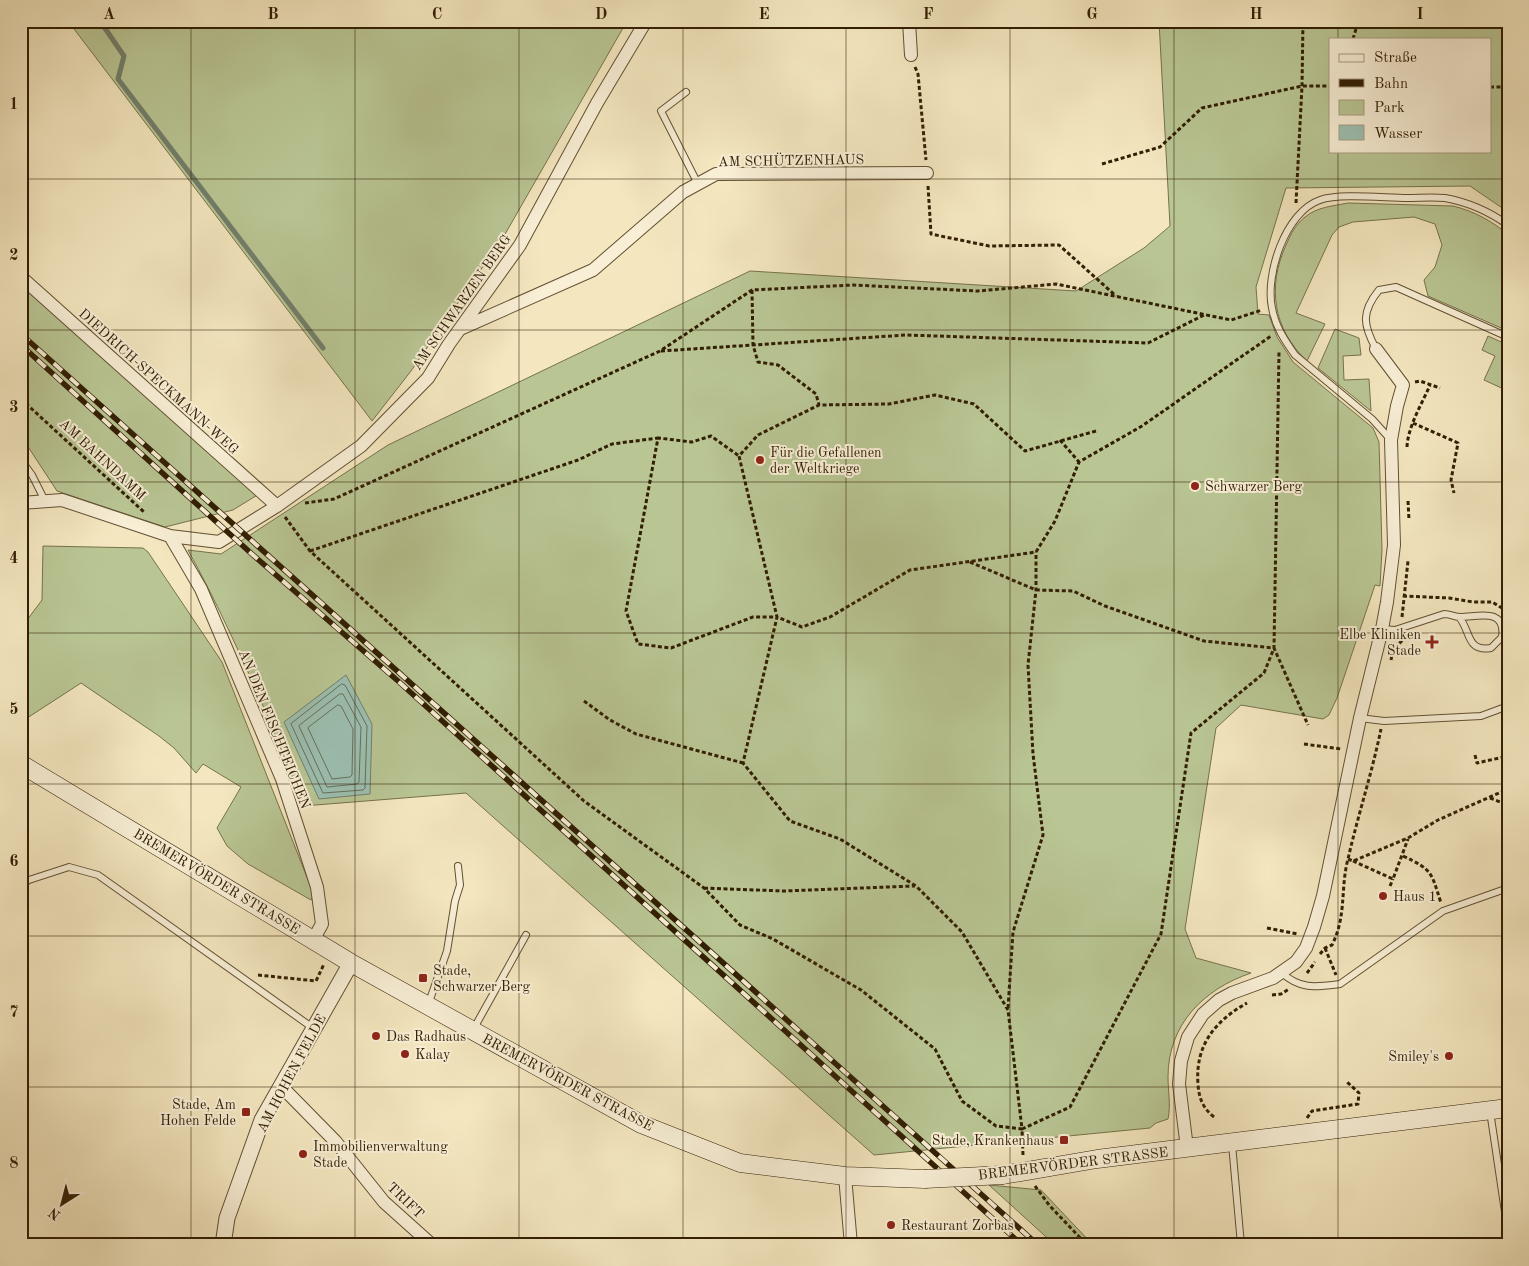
<svg xmlns="http://www.w3.org/2000/svg" width="1529" height="1266" viewBox="0 0 1529 1266" font-family="'Old Standard TT',serif">
<style>
.green{fill:#b9c694;stroke:#76724c;fill-rule:evenodd}
.water{fill:#9cc0b2;stroke:#727f6c}
.lines{fill:none;stroke-linecap:round;stroke-linejoin:round}
.shore{stroke:#676f5a;stroke-width:1}
.stream{stroke:#727f6c;stroke-width:5}
.service-casing{stroke:#625032;stroke-width:8}
.minor-casing{stroke:#625032;stroke-width:14}
.tertiary-casing{stroke:#625032;stroke-width:17}
.secondary-casing{stroke:#321e03;stroke-width:19}
.path{stroke:#321e03;stroke-width:3;stroke-dasharray:4 2.5;stroke-linecap:butt}
.service{stroke:#f8efd6;stroke-width:6}
.minor{stroke:#f8efd6;stroke-width:12}
.tertiary{stroke:#f8efd6;stroke-width:15}
.secondary{stroke:#f8efd6;stroke-width:18}
.rail-casing{stroke:#321e03;stroke-width:5.5}
.rail{stroke:#f8efd6;stroke-width:4;stroke-dasharray:11;stroke-linecap:butt}
.secondary-bridge-casing{stroke:#321e03;stroke-width:19;stroke-linecap:butt}
.secondary-bridge{stroke:#f8efd6;stroke-width:18}
.grid{fill:none;stroke:#321e03;stroke-width:1;stroke-opacity:0.55}
.poi-dot{fill:#8f2418;stroke:#f8efd6;stroke-width:2}
.labels{text-anchor:middle;stroke-width:4;stroke-linejoin:round;paint-order:stroke}
.street-label{font-size:14px;fill:#321e03;stroke:#f8efd6}
.poi-label{font-size:14px;fill:#321e03;stroke:#f8efd6;text-anchor:start}
.neatline{fill:none;stroke:#321e03;stroke-width:2}
.grid-label{font-size:16px;text-anchor:middle;font-weight:bold;fill:#321e03}
</style>
<rect width="100%" height="100%" fill="#f4e7c0"/>
<filter id="stains"><feTurbulence type="fractalNoise" baseFrequency=".004" numOctaves="4"/><feColorMatrix values="0 0 0 0 .2 0 0 0 0 .09 0 0 0 0 .02 0 0 0 .5 -.17"/></filter>
<radialGradient id="worn" r=".72"><stop offset=".6" stop-color="#630" stop-opacity="0"/><stop offset="1" stop-color="#630" stop-opacity=".3"/></radialGradient>
<path class="green" d="M68,21H627L504,236L411,371L372,421Z
M1159,21H1508V212L1470,186L1286,188L1256,287L1258,314L1269,315L1277,337L1293,362L1373,428L1379,442L1382,550L1380,586L1375,585L1337,698L1329,715L1323,719L1241,705L1216,728L1185,929L1196,958L1251,973C1204,989 1168,1024 1168,1077C1168,1091 1171,1105 1168,1119L1156,1123L1150,1128L874,1155L466,793L303,806C291,772 277,739 263,706C240,653 216,601 188,550L221,554L388,445L750,271L1076,291L1144,248L1170,226ZM1330,39H1490V151H1330Z
M1348,203L1453,206C1474,211 1491,221 1508,234V331L1428,296L1424,280L1435,267L1442,245L1435,224L1414,217L1353,222L1339,227L1332,235L1296,313L1325,324L1307,361C1273,329 1267,287 1286,245C1291,234 1295,225 1305,217C1317,207 1333,206 1348,203Z
M21,281L259,494L233,510L165,527L57,491L21,436Z
M1335,329L1359,338L1361,355L1343,356L1344,380L1369,379L1371,411L1318,368Z
M1488,336L1508,345V391L1484,380L1495,356L1482,350Z
M43,546L143,548L148,552L222,662L314,895L311,900L248,864L227,846L217,828L241,787L203,764L196,773L174,748L159,736L81,683L21,722V628L42,600Z
M989,1185L1041,1190L1093,1245H1055Z"/>
<path class="water" d="M346,675L372,724L370,794L319,799L284,722Z"/>
<g class="lines">
<path class="shore" d="M342,684L345,685L367,726L365,788L363,790L323,793L291,724Z
M340,694H343L361,727L359,782L357,784L327,787L299,726Z
M338,705L341,706L353,729L352,775L350,777L332,779L308,728Z"/>
<path class="stream" d="M100,21L124,56L118,79L323,348"/>
<g class="service-casing">
<path id="service" d="M686,92L661,111L698,184
M1376,349C1363,325 1361,312 1379,290L1396,287L1508,337
M1391,440L1372,419L1295,355C1285,341 1275,326 1272,308C1265,275 1285,212 1320,200C1339,193 1385,198 1407,198C1419,198 1433,197 1445,198C1467,202 1490,212 1508,225
M21,460L32,475L45,501
M1382,629L1395,630L1444,614C1450,614 1455,617 1460,617C1478,617 1506,607 1502,637L1491,648C1466,652 1471,631 1459,617
M1360,718L1384,721L1481,716L1508,706
M21,885L29,880L69,867L98,875L313,1028
M1282,973C1301,990 1316,987 1340,984L1443,911L1508,888
M428,1005L447,951L455,901L460,885L458,866
M473,1030L526,935
M1490,1111L1508,1232
M1232,1144L1241,1245"/>
</g>
<g class="minor-casing">
<path id="minor" d="M909,21L911,55
M21,277L277,506
M460,329L593,270L683,192L716,174L927,173
M21,503L62,500L170,536L219,542L277,506L361,446L428,378L449,344L520,245L597,103L646,21
M170,536L201,589L282,779L317,887L322,924L313,940
M281,1086L336,1142L384,1202L432,1245
M1187,1148L1179,1084L1181,1061L1188,1037L1203,1014L1219,1000L1232,993L1273,978L1296,962L1306,948L1314,927L1323,896L1360,718L1382,629L1387,602L1394,545L1391,440L1397,406L1403,385L1376,349
M845,1176L851,1245"/>
</g>
<g class="tertiary-casing">
<path id="tertiary" d="M223,1245L227,1218L262,1120L351,963"/>
</g>
<g class="secondary-casing">
<path id="secondary" d="M21,764L351,963L641,1124L740,1163L845,1176L925,1179
M1003,1175L1097,1159L1508,1108"/>
</g>
<path class="path" d="M1353,39L1356,29L1368,21
M915,67L918,74L926,160
M1490,87H1508
M1102,164L1160,147L1202,108L1302,86H1330
M928,186L931,234L989,246L1059,245L1116,296
M1296,203L1302,86L1303,21
M752,290L753,345L758,362L778,365L816,394L819,405
M661,351L906,335L1148,343L1204,315
M1415,382L1420,381L1440,388
M21,399L144,512
M1413,423L1458,443L1451,480L1454,493
M1096,431L1025,451L974,404L935,395L889,404L819,405L758,435L739,456L777,617L802,627L830,617L910,570L1036,552L1055,521L1079,462L1142,426L1271,336
M1060,440L1079,462
M1407,447C1408,426 1422,404 1430,385
M1408,501L1409,520
M305,503L334,499L660,351L752,290L853,285L978,291L1056,284L1231,320L1262,310
M285,517L310,551L584,801L704,888L740,925L773,939L861,990L935,1049L962,1101L996,1126L1022,1129L1008,1010L962,932L916,886L840,839L790,821L743,763L777,617H753L671,648L638,644L626,611L658,438L692,442L711,436L739,456
M310,551L578,460L612,444L658,438
M970,562L1036,590L1073,591L1105,606L1204,641L1274,648L1308,725
M1403,596L1449,598L1473,602H1492L1502,608
M1402,617L1408,561
M1391,660L1393,649L1403,640
M584,701L610,720L636,734L743,763
M1304,744L1341,749
M1475,755L1477,763L1508,756
M1490,798L1508,805
M1403,856C1433,870 1431,872 1441,903
M1348,859L1353,861L1408,838L1438,820L1508,789
M1353,861L1393,879L1408,839
M1390,886L1393,879
M704,888L783,891L915,886
M1267,928L1298,934
M1325,948L1336,975
M1320,954L1325,948L1332,945C1347,915 1340,889 1348,859C1358,815 1372,773 1381,729
M1307,973L1315,962
M258,975L316,981L324,964
M1272,995L1281,994L1289,989
M1008,1008L1013,932L1043,835L1033,754L1028,665L1036,590V552
M1214,1117C1203,1108 1199,1099 1198,1084C1195,1045 1215,1021 1247,1003
M1307,1118L1312,1111L1358,1104L1359,1093L1347,1082
M1023,1155L1022,1129L1070,1107L1161,934L1191,733L1264,673L1274,648L1279,352
M1035,1186L1049,1205L1087,1245"/>
<use href="#service" class="service"/>
<use href="#minor" class="minor"/>
<use href="#tertiary" class="tertiary"/>
<use href="#secondary" class="secondary"/>
<g class="rail-casing">
<path id="rail" d="M21,334L1038,1245
M21,345L253,555L398,681L1022,1245"/>
</g>
<use href="#rail" class="rail"/>
<g class="secondary-bridge-casing">
<path id="secondary-bridge" d="M925,1179L1003,1175"/>
</g>
<use href="#secondary-bridge" class="secondary-bridge"/>
</g>
<path class="grid" d="M191,21V1245M355,21V1245M519,21V1245M683,21V1245M846,21V1245M1010,21V1245M1174,21V1245M1338,21V39M1338,151V1245M21,179H1508M21,330H1508M21,482H1508M21,633H1508M21,784H1508M21,936H1508M21,1087H1508"/>
<g class="poi-dot">
<circle cx="760" cy="460" r="5"/>
<circle cx="1195" cy="486" r="5"/>
<path d="M1429.5 634.5h5v5h5v5h-5v5h-5v-5h-5v-5h5z"/>
<circle cx="1383" cy="896" r="5"/>
<rect x="418" y="973" width="10" height="10" rx="2.5"/>
<circle cx="376" cy="1036" r="5"/>
<circle cx="405" cy="1054" r="5"/>
<circle cx="1449" cy="1056" r="5"/>
<rect x="241" y="1107" width="10" height="10" rx="2.5"/>
<rect x="1059" y="1135" width="10" height="10" rx="2.5"/>
<circle cx="303" cy="1154" r="5"/>
<circle cx="891" cy="1225" r="5"/>
</g>
<g class="labels">
<g class="street-label">
<text transform="translate(791 160) rotate(-1)" y="5">AM SCHÜTZENHAUS</text>
<text transform="translate(461 302) rotate(-55)" y="5">AM SCHWARZEN BERG</text>
<text transform="translate(159 381) rotate(42)" y="5">DIEDRICH-SPECKMANN-WEG</text>
<text transform="translate(103 459) rotate(43)" y="5">AM BAHNDAMM</text>
<text transform="translate(275 729) rotate(68)" y="5">AN DEN FISCHTEICHEN</text>
<text transform="translate(217 881) rotate(31)" y="5">BREMERVÖRDER STRASSE</text>
<text transform="translate(291 1073) rotate(-62)" y="5">AM HOHEN FELDE</text>
<text transform="translate(568 1082) rotate(28)" y="5">BREMERVÖRDER STRASSE</text>
<text transform="translate(1073 1163) rotate(-7)" y="5">BREMERVÖRDER STRASSE</text>
<text transform="translate(406 1200) rotate(44)" y="5">TRIFT</text>
</g>
<g class="poi-label">
<text x="770" y="457">Für die Gefallenen<tspan x="770" dy="16">der Weltkriege</tspan></text>
<text x="1205" y="491">Schwarzer Berg</text>
<text x="1421" y="639" text-anchor="end">Elbe Kliniken<tspan x="1421" dy="16">Stade</tspan></text>
<text x="1393" y="901">Haus 1</text>
<text x="433" y="975">Stade,<tspan x="433" dy="16">Schwarzer Berg</tspan></text>
<text x="386" y="1041">Das Radhaus</text>
<text x="415" y="1059">Kalay</text>
<text x="1439" y="1061" text-anchor="end">Smiley's</text>
<text x="236" y="1109" text-anchor="end">Stade, Am<tspan x="236" dy="16">Hohen Felde</tspan></text>
<text x="1054" y="1145" text-anchor="end">Stade, Krankenhaus</text>
<text x="313" y="1151">Immobilienverwaltung<tspan x="313" dy="16">Stade</tspan></text>
<text x="901" y="1230">Restaurant Zorbas</text>
</g>
</g>
<rect width="1529" height="1266" fill="none" stroke="#f4e7c0" stroke-width="55"/>
<rect x="1329" y="38" width="162" height="115" fill="#f8efd6" stroke="#a99b82"/>
<rect x="1339" y="54" width="25" height="8" fill="#f8efd6" stroke="#a99b82"/>
<text x="1374" y="62" font-size="15" fill="#321e03">Straße</text>
<rect x="1339" y="79" width="25" height="8" fill="#321e03" stroke="#a99b82"/>
<text x="1374" y="88" font-size="15" fill="#321e03">Bahn</text>
<rect x="1339" y="100" width="25" height="15" fill="#b9c694" stroke="#a99b82"/>
<text x="1374" y="112" font-size="15" fill="#321e03">Park</text>
<rect x="1339" y="125" width="25" height="15" fill="#9cc0b2" stroke="#a99b82"/>
<text x="1374" y="138" font-size="15" fill="#321e03">Wasser</text>
<g transform="translate(62 1204) rotate(216)" stroke="#f8efd6" stroke-width="4" paint-order="stroke">
<path d="M0-4L9 19L0 12L-9 19Z" fill="#321e03"/>
<text y="-8" font-size="14" font-weight="bold" text-anchor="middle" fill="#321e03">N</text>
</g>
<rect x="28" y="28" width="1474" height="1210" class="neatline"/>
<g class="grid-label">
<text x="109" y="19">A</text>
<text x="273" y="19">B</text>
<text x="437" y="19">C</text>
<text x="601" y="19">D</text>
<text x="764" y="19">E</text>
<text x="928" y="19">F</text>
<text x="1092" y="19">G</text>
<text x="1256" y="19">H</text>
<text x="1420" y="19">I</text>
<text x="14" y="109">1</text>
<text x="14" y="260">2</text>
<text x="14" y="412">3</text>
<text x="14" y="563">4</text>
<text x="14" y="714">5</text>
<text x="14" y="866">6</text>
<text x="14" y="1017">7</text>
<text x="14" y="1168">8</text>
</g>
<rect width="100%" height="100%" filter="url(#stains)"/>
<rect width="100%" height="100%" fill="url(#worn)"/>
</svg>
